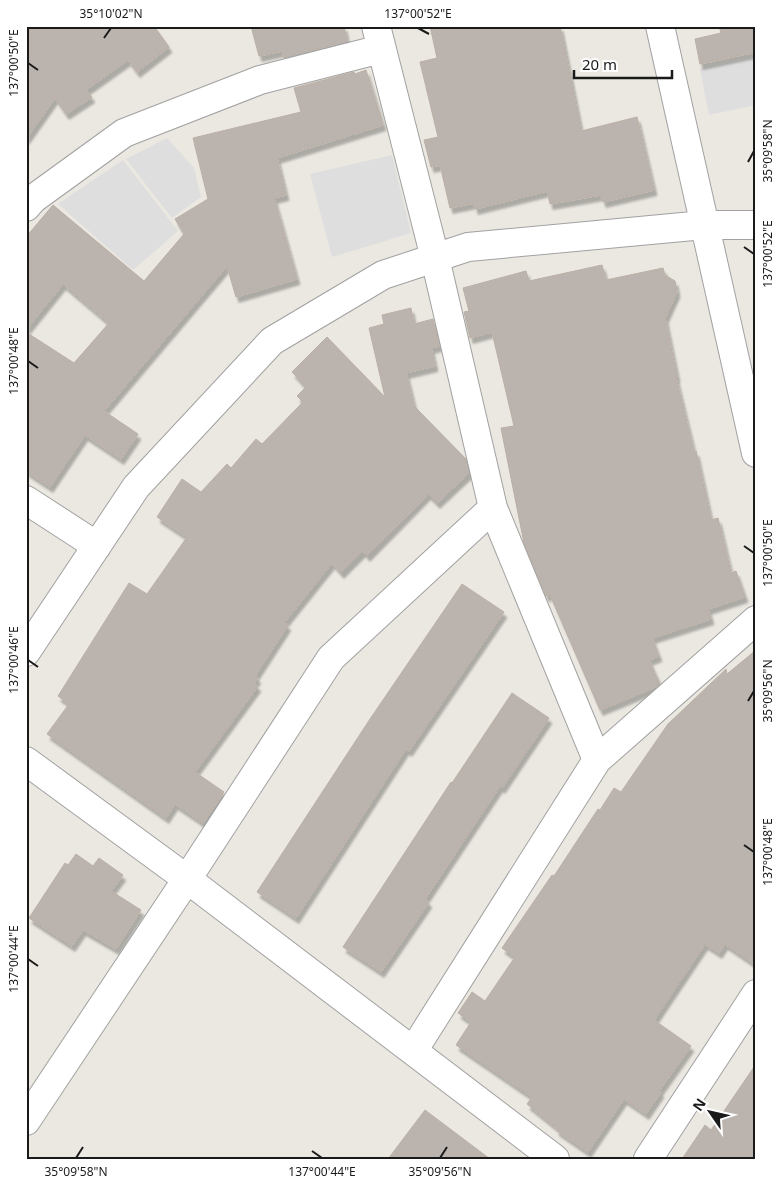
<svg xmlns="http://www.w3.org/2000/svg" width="782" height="1185" viewBox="0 0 782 1185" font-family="'Noto Sans',sans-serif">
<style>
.parking{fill:#dedede}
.building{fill:#bbb4ae;stroke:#bbafa5;filter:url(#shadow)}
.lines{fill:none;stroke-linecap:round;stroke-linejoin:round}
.minor-casing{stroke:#a1a1a1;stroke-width:30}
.minor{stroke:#fff;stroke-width:28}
.ticks{fill:none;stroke:#1a1a1a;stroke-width:2}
.neatline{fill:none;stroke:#1a1a1a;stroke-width:2}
.ticks-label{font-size:12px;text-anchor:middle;fill:#1a1a1a}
</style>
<defs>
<filter id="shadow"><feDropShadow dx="3" dy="5.5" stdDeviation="1" flood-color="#0004"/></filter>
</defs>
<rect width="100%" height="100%" fill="#ebe8e1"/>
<path class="parking" d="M756,57V105L709,115L700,69Z
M167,138L194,168L201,197L172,218L126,159Z
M392,155L411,233L332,257L310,174Z
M123,160L178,231L133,270L58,204Z"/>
<path class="building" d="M26,26H154L169,47L137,72L128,60L86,90L92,97L66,114L55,98L26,139Z
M251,26H344L347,41L284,58L282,51L259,56Z
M430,26H560L581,131L637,117L654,190L603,202L601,195L550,204L547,191L475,209L474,203L450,208L440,165L431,167L424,140L438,137L420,62L437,58Z
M719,26H756V52L700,64L695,39L721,33Z
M366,70L383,125L277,158L286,195L274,198L297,279L236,297L227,266L104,411L138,434L121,459L85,435L50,487L26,471V332L74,363L109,323L63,284L26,330V237L53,205L144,281L184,234L175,219L208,199L193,138L301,112L294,88L354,72L355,74Z
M602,265L606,280L663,268L665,275L675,281L677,292L665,318L677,377L676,378L694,452L696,451L711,520L718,518L731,573L736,571L745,597L708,609L711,619L652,638L659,656L649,660L660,684L658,686L600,710L550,595L546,596L524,543L501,428L514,426L492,332L470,338L464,312L469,311L463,288L526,271L529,281Z
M411,308L414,324L433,319L439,346L431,348L435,366L406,373L414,406L466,459L469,473L437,503L428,494L367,556L363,551L341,573L332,563L284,623L288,625L255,676L258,678L254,683L258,686L195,772L224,792L203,823L175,804L166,818L47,734L69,704L58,696L129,583L147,594L187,537L157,517L182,479L201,492L227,464L231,468L256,439L262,444L303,402L297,396L306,387L292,372L327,337L385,397L369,328L384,324L382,315Z
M462,584L504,612L409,751L406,749L296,918L257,892L370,719Z
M756,650V965L725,944L719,953L705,944L654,1020L691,1046L659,1091L661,1092L646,1114L624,1099L588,1152L556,1130L557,1128L527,1104L532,1097L456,1045L471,1022L458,1013L472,992L485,1001L515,957L502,948L552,875L554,876L598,809L600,810L614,788L621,792L668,724L726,669L727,674Z
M512,693L549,718L502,788L500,786L425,899L429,902L381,972L343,947L451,782L452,783Z
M76,854L93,866L99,858L123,875L111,891L141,910L116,949L83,930L72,946L29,918L65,863L68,865Z
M756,1064V1159H682L705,1125L711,1130Z
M425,1110L490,1159H388Z"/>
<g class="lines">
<g class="minor-casing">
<path id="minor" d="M376,26L435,258L493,508L597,760
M660,26L756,453
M26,207L33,199L124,133L260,80L381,49
M26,500L97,546
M26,652L136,487L272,341L383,275L468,247L704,225H756
M26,761L187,879L555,1159
M413,1051L597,760L756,620
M26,1121L193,870L331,658L493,508
M648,1159L756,994"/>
</g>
<use href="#minor" class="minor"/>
</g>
<path class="ticks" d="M418,28L429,34M104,38L111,28M28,63L38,70M748,162L754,151M744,247L754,254M28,361L38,368M744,546L754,553M28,660L38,667M748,701L754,691M744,845L754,852M28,959L38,966M312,1151L322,1158M76,1158L83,1147M440,1158L447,1147"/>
<rect width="782" height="1185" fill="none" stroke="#ffffff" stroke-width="55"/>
<g transform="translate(710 1112) rotate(304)" stroke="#ffffff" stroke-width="4" paint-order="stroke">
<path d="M0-4L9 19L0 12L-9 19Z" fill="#1a1a1a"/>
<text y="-8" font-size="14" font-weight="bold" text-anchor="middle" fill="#1a1a1a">N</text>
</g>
<path d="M574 70v8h98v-8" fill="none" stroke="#1a1a1a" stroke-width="2.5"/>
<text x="582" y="70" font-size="15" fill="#1a1a1a" stroke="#ffffff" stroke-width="4" paint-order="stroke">20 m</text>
<rect x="28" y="28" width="726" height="1130" class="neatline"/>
<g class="ticks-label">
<text x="111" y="18">35°10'02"N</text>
<text x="418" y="18">137°00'52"E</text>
<text transform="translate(14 63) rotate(-90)" y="4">137°00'50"E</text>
<text transform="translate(768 151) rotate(-90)" y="4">35°09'58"N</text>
<text transform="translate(768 254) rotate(-90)" y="4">137°00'52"E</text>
<text transform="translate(14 361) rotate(-90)" y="4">137°00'48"E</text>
<text transform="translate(768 553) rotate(-90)" y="4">137°00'50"E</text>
<text transform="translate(14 660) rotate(-90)" y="4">137°00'46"E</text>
<text transform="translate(768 691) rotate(-90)" y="4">35°09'56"N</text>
<text transform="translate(768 852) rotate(-90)" y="4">137°00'48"E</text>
<text transform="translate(14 959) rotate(-90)" y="4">137°00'44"E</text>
<text x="76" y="1176">35°09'58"N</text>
<text x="322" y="1176">137°00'44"E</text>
<text x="440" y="1176">35°09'56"N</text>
</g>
</svg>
